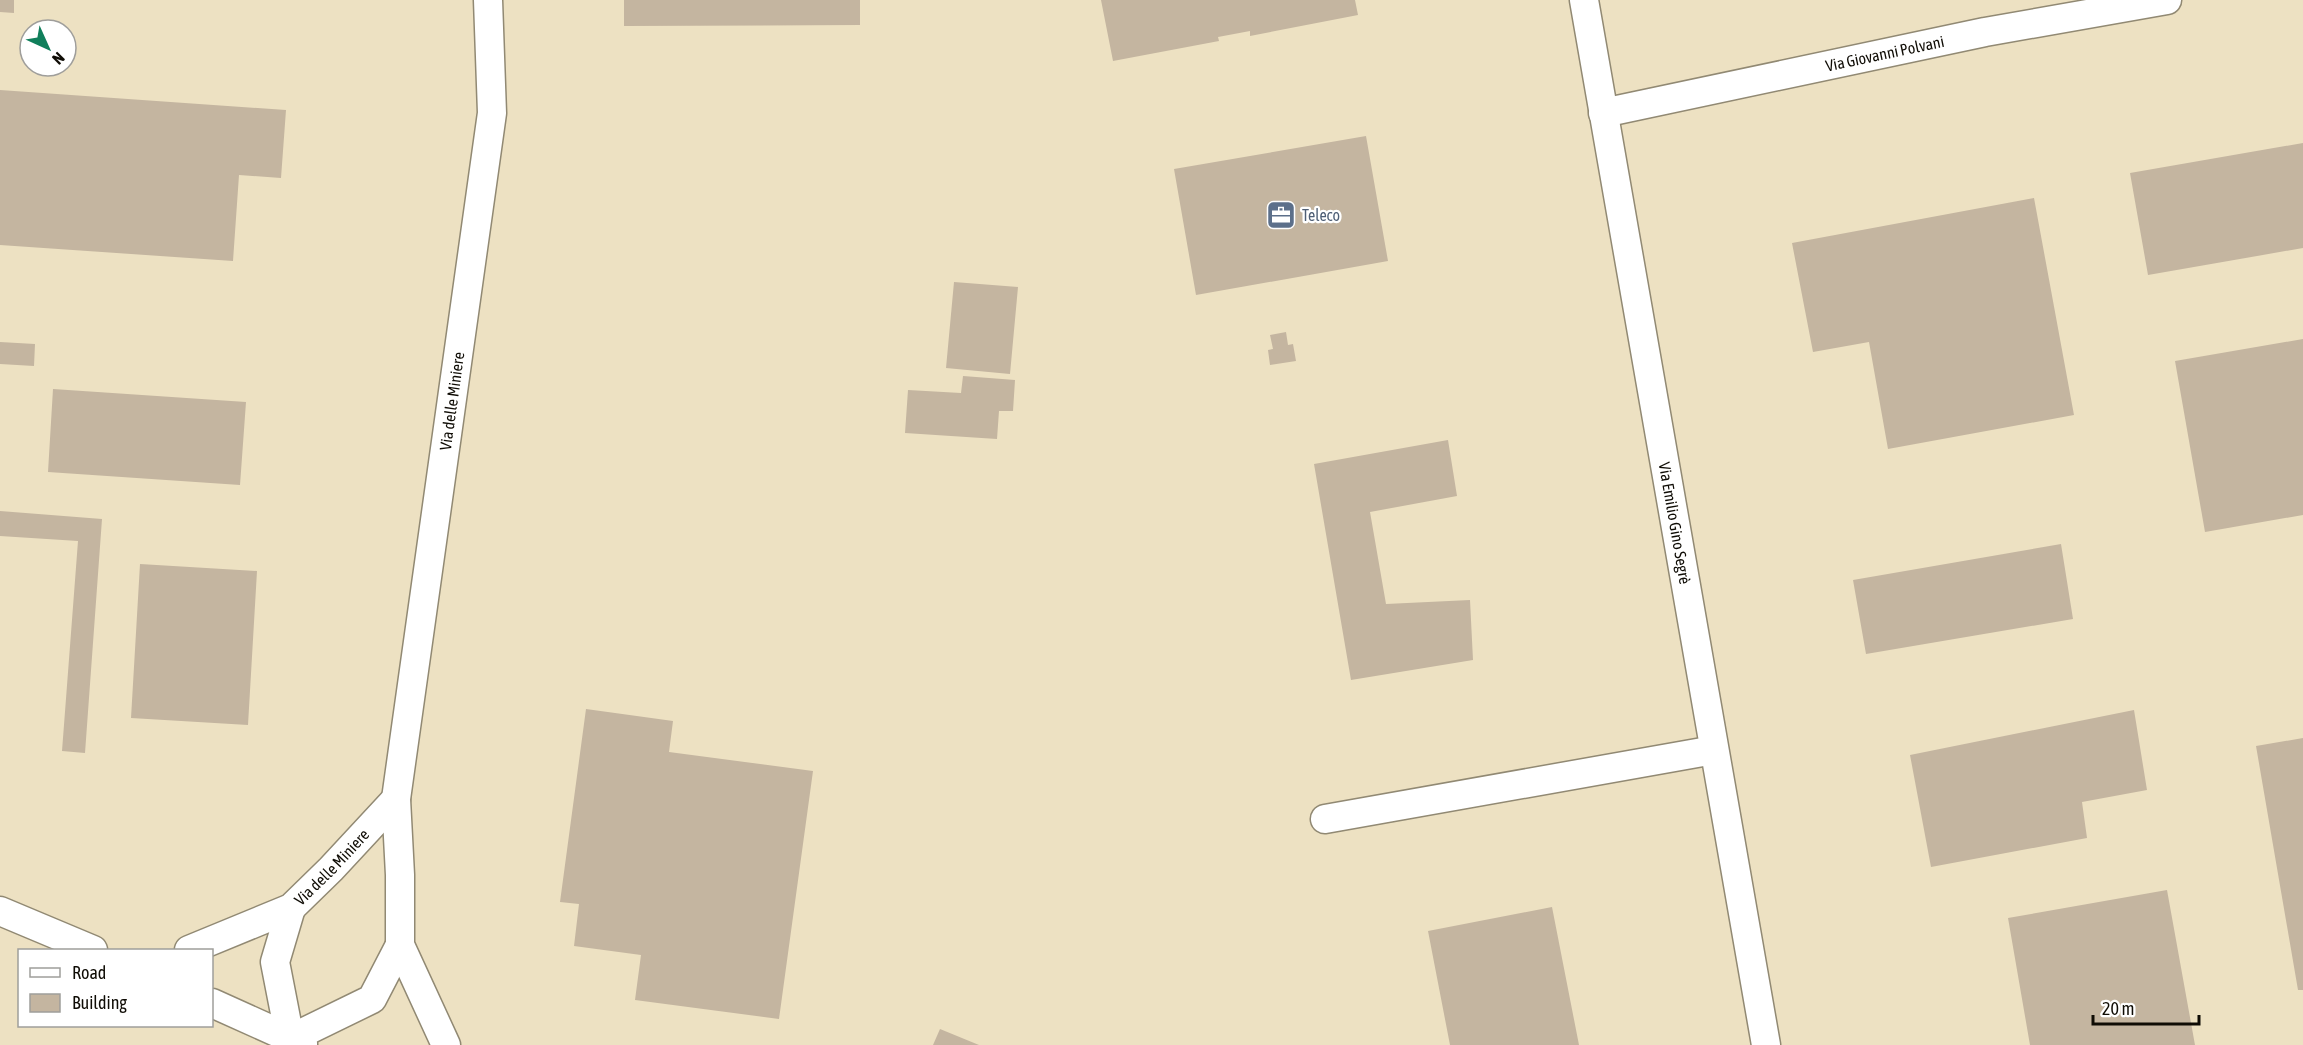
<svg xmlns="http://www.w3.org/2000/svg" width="2303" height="1045" viewBox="0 0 2303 1045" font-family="'Asap Condensed',sans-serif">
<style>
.built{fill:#ede1c2;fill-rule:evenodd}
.building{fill:#c4b5a0}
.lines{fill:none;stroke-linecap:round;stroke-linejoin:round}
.minor-casing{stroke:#918973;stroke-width:31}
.minor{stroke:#fff;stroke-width:28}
.labels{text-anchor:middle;stroke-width:4.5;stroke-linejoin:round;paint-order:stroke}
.street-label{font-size:16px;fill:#0f0c05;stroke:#fff}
.service-label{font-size:16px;fill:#4e5e75;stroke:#fff;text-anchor:start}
</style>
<rect width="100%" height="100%" fill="#f7eed5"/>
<path class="built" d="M0,0H2303V1045H0ZM30,30H66V66H30ZM20,950H212V1026H20Z"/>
<path class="building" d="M0,0H14V13L0,12Z
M624,0H860V25L624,26Z
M1101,0H1355L1358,15L1250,36V31L1218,37L1219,41L1113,61Z
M0,90L286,110L281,178L239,175L233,261L0,245Z
M1366,136L1388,261L1196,295L1174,169Z
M2303,143V248L2148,275L2130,173Z
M2034,198L2074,415L1888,449L1869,342L1813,352L1792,243Z
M954,282L1018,287L1010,374L946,368Z
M1286,332L1288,345L1293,344L1296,361L1270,365L1268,350L1273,349L1270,335Z
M2303,339V515L2205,532L2175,361Z
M0,342L35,344L34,366L0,364Z
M963,376L1015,380L1013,411H999L997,439L905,433L908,390L961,393Z
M53,389L246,402L240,485L48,472Z
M1448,440L1457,496L1370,512L1386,604L1470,600L1473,660L1351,680L1314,464Z
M0,511L102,519L85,753L62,751L78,541L0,536Z
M2061,544L2073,619L1866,654L1853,580Z
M140,564L257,571L248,725L131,718Z
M586,709L673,721L669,752L813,771L779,1019L635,1000L641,955L574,946L579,904L560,902Z
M2134,710L2147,790L2082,802L2087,838L1931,867L1910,755Z
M2303,738V990H2298L2256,746Z
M2167,890L2195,1045H2030L2008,918Z
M1552,907L1579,1045H1450L1428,931Z
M940,1029L979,1045H933Z"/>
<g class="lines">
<g class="minor-casing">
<g id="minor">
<path id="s1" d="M1584,0L1766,1045"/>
<path id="s2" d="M1603,113L1985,32L2167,0"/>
<path d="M1325,819L1714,750"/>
<path d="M0,911L93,950"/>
<path id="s3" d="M189,950L291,908L331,869L396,799"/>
<path d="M212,1003L303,1044"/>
<path d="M290,1039L372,999L400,945"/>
<path d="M290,1039L275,962L291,908"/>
<path id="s4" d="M446,1045L400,945V875L396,799L492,113L488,0"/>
</g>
</g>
<use href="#minor" class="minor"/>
</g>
<defs>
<g id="office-square" transform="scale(1.5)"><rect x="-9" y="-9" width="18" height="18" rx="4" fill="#5c6f8a" stroke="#fff"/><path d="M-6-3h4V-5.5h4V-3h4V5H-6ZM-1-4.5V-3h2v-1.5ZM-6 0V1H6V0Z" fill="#fff"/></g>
</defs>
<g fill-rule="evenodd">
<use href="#office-square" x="1281" y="215"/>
</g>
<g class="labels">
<g class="street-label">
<text dy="6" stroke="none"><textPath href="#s2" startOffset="288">Via Giovanni Polvani</textPath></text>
<text dy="6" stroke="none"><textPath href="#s4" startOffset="658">Via delle Miniere</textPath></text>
<text dy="6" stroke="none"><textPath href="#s1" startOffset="531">Via Emilio Gino Segrè</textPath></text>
<text dy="6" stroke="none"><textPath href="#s3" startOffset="168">Via delle Miniere</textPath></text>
</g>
<g class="service-label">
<text x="1302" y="221">Teleco</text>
</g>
</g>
<rect x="18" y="949" width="195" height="78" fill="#ffffff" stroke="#9f9e9b" stroke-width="1.5"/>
<rect x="30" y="968" width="30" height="9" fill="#ffffff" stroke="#9f9e9b" stroke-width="1.5"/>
<text x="72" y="979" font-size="18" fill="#0f0c05">Road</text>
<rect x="30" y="994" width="30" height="18" fill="#c4b5a0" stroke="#9f9e9b" stroke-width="1.5"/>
<text x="72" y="1009" font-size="18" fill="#0f0c05">Building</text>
<g transform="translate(48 48) rotate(135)"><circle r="28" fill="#ffffff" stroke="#9f9e9b" stroke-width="1.5"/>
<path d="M0-4.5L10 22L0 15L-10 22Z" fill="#107f5b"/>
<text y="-9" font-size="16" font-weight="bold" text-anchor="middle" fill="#0f0c05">N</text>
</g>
<path d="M2093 1015v9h106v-9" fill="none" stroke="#0f0c05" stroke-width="3"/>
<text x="2102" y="1015" font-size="18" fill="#0f0c05" stroke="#ffffff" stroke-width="4.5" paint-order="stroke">20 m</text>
</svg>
